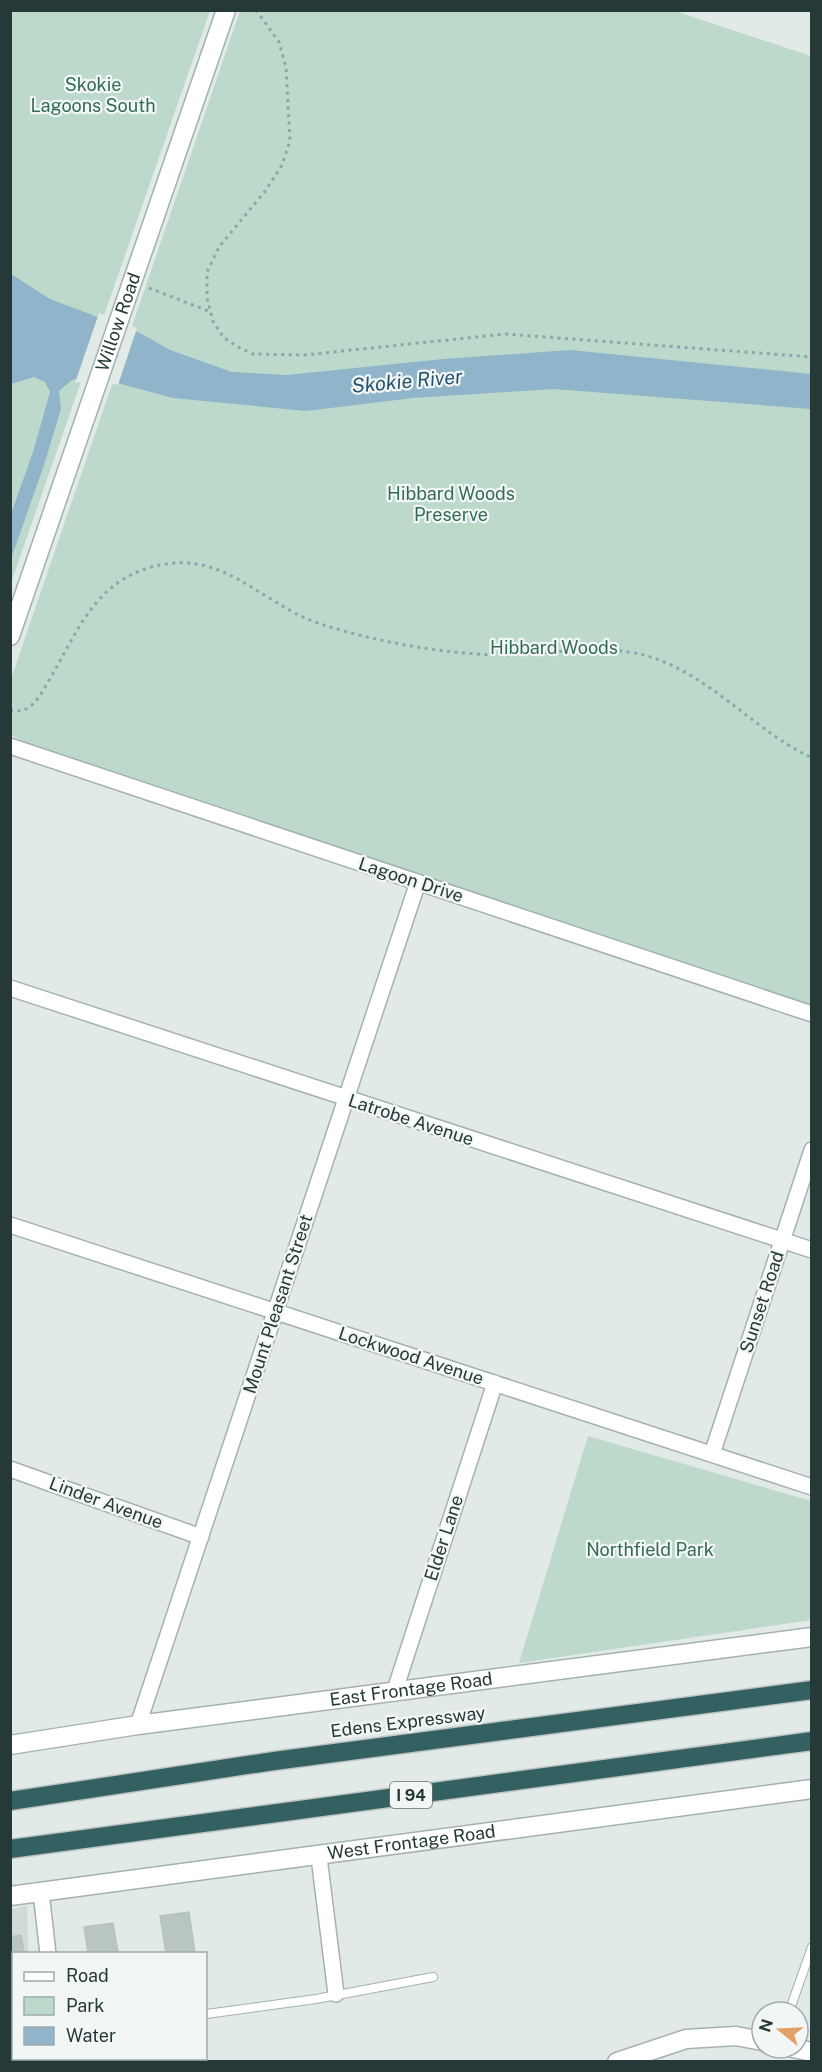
<svg xmlns="http://www.w3.org/2000/svg" width="822" height="2072" font-family="'Public Sans',sans-serif">
  <style>
    .built { fill: #d0dad8 }
    .green { fill: #bdd9cb }
    .water { fill: #90b4c9 }
    .pier { fill: #e2eae8 }
    .building { fill: #b8c5c2; stroke: #b5c3c0; stroke-width: 1.5 }
    .lines { fill: none; stroke-linecap: round; stroke-linejoin: round }
    .service-casing { stroke: #a5b1b0; stroke-width: 10 }
    .minor-casing { stroke: #a5b1b0; stroke-width: 18 }
    .tertiary-casing { stroke: #a5b1b0; stroke-width: 21 }
    .secondary-casing { stroke: #9fb2af; stroke-width: 21 }
    .motorway-casing { stroke: #bdc4c3; stroke-width: 21 }
    .path { stroke: #86aaa7; stroke-width: 3; stroke-dasharray: 3 4.5; stroke-linecap: butt }
    .service { stroke: #fff; stroke-width: 8 }
    .minor { stroke: #fff; stroke-width: 15 }
    .tertiary { stroke: #fff; stroke-width: 18 }
    .secondary { stroke: #fff; stroke-width: 18 }
    .motorway { stroke: #336162; stroke-width: 18 }
    .labels { text-anchor: middle; stroke-width: 4.5; stroke-linejoin: round; paint-order: stroke }
    .shield { fill: #f2f7f6; stroke: #627271; stroke-width: 1.5 }
    .shield-label { font-size: 16px; font-weight: bold; fill: #243938 }
    .park-label { font-size: 18px; fill: #336b55; stroke: #f2f7f6 }
    .street-label { font-size: 18px; fill: #243938; stroke: #f2f7f6 }
    .water-label { font-size: 20px; font-style: italic; fill: #25526e; stroke: #f2f7f6 }
  </style>
  <rect width="100%" height="100%" fill="#e2eae8"/>
  <path class="built" d="M27,1906L28,1953L14,1954V2022L11,2032V1909Z"/>
  <path class="green" d="M11,11H210L11,583Z
    M240,11H675L811,56V1005L35,747L11,735V679Z
    M588,1436L811,1501V1620L519,1663Z"/>
  <path class="water" d="M11,274L50,299L140,333L170,350L232,372L287,375L443,359L570,350L811,374V409L554,389L413,398L306,411L173,398L91,376L72,380L59,391L61,409L44,465L11,559V514L33,452L50,392L45,382L34,377L11,384Z"/>
  <path class="pier" d="M99,313L137,328L118,385L91,379L75,383Z"/>
  <path class="building" d="M189,1912L195,1953H166L160,1916Z
    M113,1923L118,1953H88L84,1927Z
    M21,1935L24,1953H10V1937Z"/>
  <g class="lines">
    <g class="service-casing">
      <path id="service" d="M789,2012L812,1947
        M206,2014L316,1999L433,1977
        M10,2019L14,2018"/>
    </g>
    <g class="minor-casing">
      <path id="minor" d="M10,746L812,1014
        M10,988L812,1250
        M10,1225L812,1487
        M712,1454L812,1150
        M10,1469L201,1537
        M394,1693L495,1383
        M138,1725L418,882
        M319,1857L336,1994
        M41,1892L48,1954
        M18,2062L19,2058"/>
    </g>
    <g class="tertiary-casing">
      <g id="tertiary">
        <path id="s1" d="M10,1745L138,1725L812,1637"/>
        <path id="s2" d="M10,1896L812,1789"/>
        <path d="M793,2048L812,2052"/>
        <path d="M617,2062L686,2039L736,2036L762,2041"/>
      </g>
    </g>
    <g class="secondary-casing">
      <g id="secondary">
        <path id="s3" d="M10,636L226,10"/>
      </g>
    </g>
    <g class="motorway-casing">
      <path id="motorway" d="M10,1801L274,1761L812,1690
        M10,1849L812,1741"/>
    </g>
    <path class="path" d="M256,10L279,42L286,67L290,141L282,165L266,190L219,247L207,272V298L213,321L223,337L236,346L253,354L304,355L505,334L812,357
      M149,288L211,312
      M10,710L22,711C37,705 43,690 51,677C77,632 94,585 148,568C211,549 244,586 295,613C315,624 337,629 359,635C403,646 449,653 495,655C546,656 604,641 654,658C714,679 755,731 812,758"/>
    <use href="#service" class="service"/>
    <use href="#minor" class="minor"/>
    <use href="#tertiary" class="tertiary"/>
    <use href="#secondary" class="secondary"/>
    <use href="#motorway" class="motorway"/>
  </g>
  <g class="labels">
    <rect class="shield" x="390" y="1782" width="42" height="26" rx="4.5"/>
    <g class="shield-label">
      <text x="411" y="1801">I 94</text>
    </g>
    <g class="park-label">
      <text x="93" y="91">Skokie<tspan x="93" dy="21">Lagoons South</tspan></text>
      <text x="451" y="500">Hibbard Woods<tspan x="451" dy="21">Preserve</tspan></text>
      <text x="554" y="654">Hibbard Woods</text>
      <text x="650" y="1556">Northfield Park</text>
    </g>
    <g class="street-label">
      <text dy="6" stroke="none"><textPath href="#s3" startOffset="332">Willow Road</textPath></text>
      <text transform="translate(411 880) rotate(18)" y="6">Lagoon Drive</text>
      <text transform="translate(411 1120) rotate(18)" y="6">Latrobe Avenue</text>
      <text transform="translate(762 1302) rotate(-72)" y="6">Sunset Road</text>
      <text transform="translate(278 1304) rotate(-72)" y="6">Mount Pleasant Street</text>
      <text transform="translate(411 1356) rotate(18)" y="6">Lockwood Avenue</text>
      <text transform="translate(106 1503) rotate(20)" y="6">Linder Avenue</text>
      <text transform="translate(444 1538) rotate(-72)" y="6">Elder Lane</text>
      <text dy="6" stroke="none"><textPath href="#s1" startOffset="405">East Frontage Road</textPath></text>
      <text transform="translate(408 1722) rotate(-7)" y="6">Edens Expressway</text>
      <text dy="6" stroke="none"><textPath href="#s2" startOffset="405">West Frontage Road</textPath></text>
    </g>
    <g class="water-label">
      <text transform="translate(407 381) rotate(-5)" y="7">Skokie River</text>
    </g>
  </g>
  <rect width="822" height="2072" fill="none" stroke="#243938" stroke-width="24"/>
  <rect x="12" y="1952" width="195" height="108" fill="#f2f7f6" stroke="#a0abaa" stroke-width="1.5"/>
  <rect x="24" y="1972" width="30" height="9" fill="#ffffff" stroke="#a0abaa" stroke-width="1.5"/>
  <text x="66" y="1982" font-size="18" fill="#243938">Road</text>
  <rect x="24" y="1997" width="30" height="18" fill="#bdd9cb" stroke="#a0abaa" stroke-width="1.5"/>
  <text x="66" y="2012" font-size="18" fill="#243938">Park</text>
  <rect x="24" y="2027" width="30" height="18" fill="#90b4c9" stroke="#a0abaa" stroke-width="1.5"/>
  <text x="66" y="2042" font-size="18" fill="#243938">Water</text>
  <g transform="translate(780 2030) rotate(288)"><circle r="28" fill="#f2f7f6" stroke="#a0abaa" stroke-width="1.5"/>
  <path d="M0-4.5L10 22L0 15L-10 22Z" fill="#e1a169"/>
  <text y="-9" font-size="16" font-weight="bold" text-anchor="middle" fill="#243938">N</text>
  </g>
</svg>
